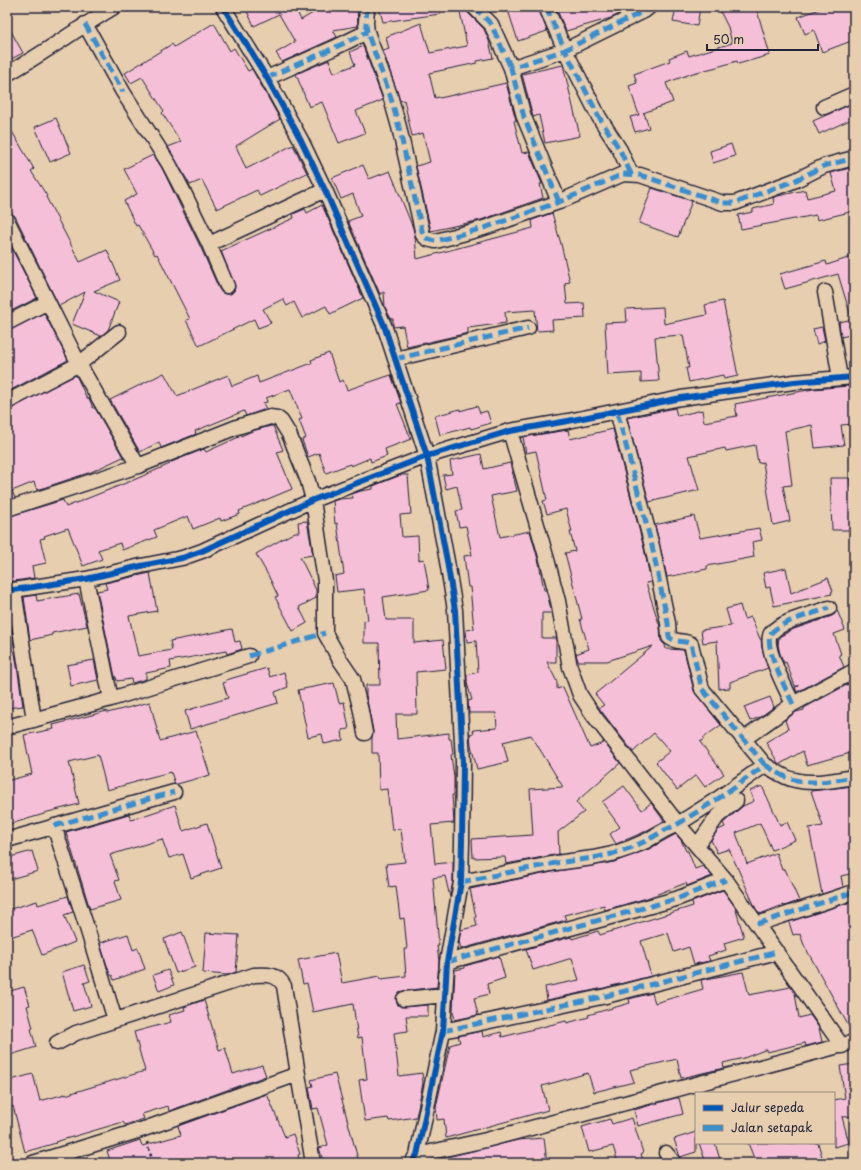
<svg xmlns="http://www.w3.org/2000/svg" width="861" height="1170" font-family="'Playpen Sans',sans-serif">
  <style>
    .building { fill: #f6bfd8; stroke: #22223b }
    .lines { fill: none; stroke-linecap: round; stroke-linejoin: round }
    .minor-casing { stroke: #22223b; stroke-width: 17 }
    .path { stroke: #22223b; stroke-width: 2.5; stroke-dasharray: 3 3; stroke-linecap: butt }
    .minor { stroke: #e6ceaf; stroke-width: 14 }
    .quiet { stroke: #398ed0; stroke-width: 5; stroke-dasharray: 10 5; stroke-linecap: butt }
    .cycleway-casing { stroke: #e6ceaf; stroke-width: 8 }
    .cycleway { stroke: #0057b8; stroke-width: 6 }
  </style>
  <rect width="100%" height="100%" fill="#e6ceaf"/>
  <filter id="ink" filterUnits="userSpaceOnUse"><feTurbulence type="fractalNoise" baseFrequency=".025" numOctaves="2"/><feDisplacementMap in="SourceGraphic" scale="8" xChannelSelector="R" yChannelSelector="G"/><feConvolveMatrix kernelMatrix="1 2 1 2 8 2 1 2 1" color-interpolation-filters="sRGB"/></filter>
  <g filter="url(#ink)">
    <path class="building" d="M245,7H295L301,20L323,7H357L358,26L333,30L337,37L282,62L276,53L295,42L279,14L254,26Z
      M379,7H439L440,14L383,22Z
      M459,7H466L468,13L484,29L489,41L493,58L477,61V63L429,73L435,98L439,97L440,98L506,83L516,120L514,121L522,153L529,152L542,184H540L543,198L481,220L431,231L416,166L430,162L423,133L412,136L404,100L400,101L383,51L389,49L386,37L421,23L430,53L467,46Z
      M507,7H538L547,31L518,41Z
      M567,7H633L611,18L566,31L557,10Z
      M676,7H700L697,26L673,22Z
      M718,7H756L770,55L738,64L737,61L717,67L693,73L666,83L673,102L643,113H644L649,128L635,132L630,117L639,115L629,86L637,83L634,74L670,61L669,58L687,51L689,56L732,43L728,27Z
      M825,7H854V40L822,52L814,30L805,34L798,17Z
      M214,23L230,51L234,48L248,71L252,69L280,119L236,146L246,169L293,145L307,173L260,196L257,190L217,209L202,180L190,185L168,147L181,142L162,113L164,111L142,77L131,83L125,73L172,44L174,47Z
      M7,24L23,53L7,61Z
      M363,46L383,100L356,111L365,133L339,143L322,102L309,107L296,74L329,60L334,73L355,65L350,52Z
      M563,65L580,136L545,143L539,115L533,117L522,74Z
      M854,103V118L819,134L813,121Z
      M56,118L71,153L50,162L35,127Z
      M7,123L34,169L31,171L47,196L46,197L80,262L107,250L120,280L94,291L119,302L108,330L101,336L72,324L85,292L59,306L15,216L11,213L7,212Z
      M731,144L735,156L713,163L710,151Z
      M153,155L162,168L177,199L201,248L219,289L222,293L226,294H231L234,291L235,287L221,251L294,218L293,214L305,209L307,213L322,205L363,298L330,314L326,306L302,318L294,302L287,306L283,299L263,309L271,323L258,328L254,319L199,346L186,320L190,319L157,254L155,255L138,225L136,226L124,201L137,194L124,169Z
      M363,165L369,179L390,171L413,228L415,237L417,259L533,228L532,220L552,213L561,244L570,282L565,283L567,304L584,303L585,318L552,320L553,330L537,331L535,310L505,312L506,323L468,328V333L407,347L403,326L393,327V319H391L385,307L384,292L380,294L348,221L361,216L353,194L341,199L332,178Z
      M854,167V211L817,220L816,215L741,229L738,215L753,212V209L774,204L773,198L778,196L805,190L807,198L836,191L831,173Z
      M652,188L692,201L678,237L639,223Z
      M7,239L37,298L7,313Z
      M854,256V317H851L838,274L785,289L780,274L826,261L827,265Z
      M723,301L738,376L724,379L723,375L689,382L686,368H689L683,335L655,337L659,381L641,382V373L608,375L605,323L627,322L626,309L663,307L664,324L707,315L705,305Z
      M44,313L68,360L7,392V331Z
      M854,319V334L841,337L839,322Z
      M822,327L825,341L817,344L813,329Z
      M329,353L339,382L343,380L347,390L391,375L401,403L397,404L411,439L385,449L387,456L371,462L370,458L351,466L350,464L326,473L319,453L308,457L302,440L306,438L299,420L302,419L290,389L266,398L267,402L263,403L266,409L246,416L244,411L195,431L196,434L161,448L159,442L140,452L110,400L164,373L177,396L228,375L232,386L257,376L259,383L312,363L311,360Z
      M76,375L87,399L89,398L93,408H95L123,457L91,472L37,490L34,482L12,491L15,498L7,500V410Z
      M849,386L850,392H854V424L841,425L844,445L815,448L812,425L785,431L792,485L783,486L790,521L773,525L763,462L758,463L755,445L726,451L725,448L689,456L699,490L649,502L627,418L675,408L677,416L702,410L704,422L737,416L735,404L813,389Z
      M477,406L480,413L487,411L491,423L471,429L470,427L440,435L435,416L460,409V411Z
      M271,426H273L283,450L277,452L292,489L239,511L240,514L221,521L220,518L193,529L188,516L154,530L157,537L122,550L120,543L98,550L102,559L83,566L68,528L44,536L45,538L40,539L46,563L32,566L34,578L8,582L7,517L63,500L66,507L136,479L170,464L169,463L204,449L206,452L252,431Z
      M613,429L644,548L651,582L646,583L660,627L661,641L665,645L666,649L684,650L694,691L721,725L703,738L704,739L700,742L724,774L705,787L696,775L677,790L656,762L670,751L654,733L633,752L599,708L604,705L595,694L653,646L607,661H578L576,654L589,649L580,619H582L565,553L575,551L570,532H572L566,509L547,514L543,501L547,500L536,451L526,453L523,437L568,430L570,439Z
      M481,454L484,469L510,463L517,491L491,496L500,537L530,531L539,563L544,590H546L552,613H542V638H556V662H547L557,682V689L563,687L590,748L603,743V741L620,763L576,802L584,812L558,832L559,854L506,864L505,857L473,858L472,839L533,835L530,789L563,787L531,735L503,742L508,762L477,769L471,745L470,734L474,733L473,730L497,728L496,713H469L468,701L472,700L467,683V675L478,672L476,641L467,642L466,630L474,629L470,587H468L464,556L472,555L466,526L459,527L456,511L462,510L457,486L446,489L443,475L452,474L450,461Z
      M401,475H408L411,514L400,515L402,537L418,536L419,560L424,559L429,590L383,597L386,620H414V643L443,640L446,669L416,672L417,714H396L397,739L449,733V739H451L453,754L451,755L454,777V795H452L454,823L431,825L435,864L453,862V881L450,897L445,876L433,878L439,946H437L439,961L437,987L403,991L399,992L396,999L397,1004L401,1007L428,1005V1016H406L408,1031L394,1033L399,1076L422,1073L423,1083L416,1117L389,1121L388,1118L365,1121L359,1080L367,1079L362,1037L358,1038L353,1004L313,1012L307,983L303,984L298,960L336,953L342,983L380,976L381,979L406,976L404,949H407L404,918L400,919L396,886L389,887L386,864L405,862L401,829L392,830L387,789L379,790L378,753H372V738L373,731L366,695V685H380L379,643H364V621L368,620L364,589L337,592L335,576L344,574L337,523L335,524L333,501L339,499L353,498L352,494L361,491L373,489V486Z
      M830,478H850L851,492H854V530H832Z
      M694,516L700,538L759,528L762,540L752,542L754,557L707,566V569L667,577L655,525Z
      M307,521L313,555L300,557L316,590V598L299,607L307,623L293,631L275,597L278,596L268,575L256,554L295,532H299L298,522Z
      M786,568L791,593L828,578L833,591L831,592L832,594L774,606L770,587L766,588L763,573Z
      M150,573L157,611L129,616L138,656L172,650L170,641L232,629L235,642L240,641L242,649L227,654L226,651L170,661L171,668L146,673V679L132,683L131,679L117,681L116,677H115L97,591L107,589L105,583Z
      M79,594L87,626L52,633V635L30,640L24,597L36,595L37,601Z
      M7,600L23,706L7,708Z
      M740,605L744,619L751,617L760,639H761L762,648L768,668L730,682V688L719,689L717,641L703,643L701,630L731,626L726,609Z
      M837,610L845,630L834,634L841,654L839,655L844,667L797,692L795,687L799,686H795L786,662L784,663L780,654L778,645L779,637L794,629L832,616L835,614Z
      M94,660L98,680L71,686L67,665Z
      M267,668L270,677L284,672L288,687L275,692L278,703L190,729L185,711L228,698L223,683L226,682V680Z
      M854,681V752L807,765L803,751L780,764L778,763L766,742L788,729L785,720L796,712L804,710V708Z
      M334,683L339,703L344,702L349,729L342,730L343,740L324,744L322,734L308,737L298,690Z
      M770,697L774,707L760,717L750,721L744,707Z
      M150,702L160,741L196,731L210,775L177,784H175L171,772L135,781L136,782L107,790L98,755L69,762L79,804L44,813V814L7,825V781L32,774L24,735L54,729L53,725L107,711V713Z
      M624,786L642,810L651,803L664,821L642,833L616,844L610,834L620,827L602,802Z
      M762,786L780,825L787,822L795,840L772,850L760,823L736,833L747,864L776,853L782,870L785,869L799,901L784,906L783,905L760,914L756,909L729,849L717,853L711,840L718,830L725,827L723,823L743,806L754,801L750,791Z
      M853,786L854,873L841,876L843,887L822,894L809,828L823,826L811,791Z
      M175,805L183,831L207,823L221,868L191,878L183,854L169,858L162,839L110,855L119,880L115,881L121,900L90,909L66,832L129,814L131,820Z
      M676,834L681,840L686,851H688L695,869L703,866L712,876L687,886L686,883L647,898L605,910L604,905L564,915L566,920L461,949L459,941L461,930L477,926L475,917H476L470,889L557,871L614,862L649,849Z
      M32,851L38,871L7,880V858Z
      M723,890L735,907L744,937L724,943L726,950L708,956L710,961L694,964L689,947L674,952L668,933L641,941L651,976L604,988L547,1000L545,987L579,980L572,958L533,970L526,949L571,937L572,939L598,931L600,935L693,906L692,902Z
      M68,896L73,912L64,915L75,942L42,955L32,930L7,938V910L37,901L38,905Z
      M854,901V1034H853L804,945L800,934L798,935L797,934L793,935L789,922Z
      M182,932L195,967L176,973L164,939Z
      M206,933L239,935L236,972L227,975L203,973Z
      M128,934L133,950L138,948L145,969L114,980L112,975H110L100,943Z
      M499,956L505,978L487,984L489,994L474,998L478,1015L455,1020L453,1011L455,970L465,968V966Z
      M84,965L90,981L84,983L91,1006L73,1011L62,972Z
      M168,970L174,985L159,991L153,975Z
      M743,972L749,995L791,987L795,993L799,1018L810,1015L819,1028L822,1042L806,1046L805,1043L767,1052V1049L744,1058L723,1063L724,1068L681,1078L677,1059L630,1070L634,1082L594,1092L588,1073L542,1086L548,1110L446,1138L444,1119L437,1120L436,1107L450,1045L460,1042L458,1036L482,1031L483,1037L501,1032L502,1037L566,1021L567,1023L589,1017L588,1015L630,1003L629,999L652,993L655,1003L703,989L701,980Z
      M24,987L30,1005L27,1006L33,1028L31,1029L36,1047L7,1056V992Z
      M204,1000L219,1050L225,1048L233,1074L262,1065L266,1076L169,1111L168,1106L142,1114L144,1119L125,1125L123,1122L55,1142L56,1143L25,1152L13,1106L7,1108V1081L33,1074L40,1101L65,1094V1095L145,1071L134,1032L171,1022L169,1015L185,1010L184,1007Z
      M854,1064V1116L842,1117L849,1143L834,1147V1100L845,1098L840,1066Z
      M335,1074L359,1163H324L319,1148L328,1145L318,1108L313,1109L309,1087L313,1086L311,1080Z
      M267,1094L285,1137L293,1134L300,1154L298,1155L300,1163H229L228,1158L212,1163H111L107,1151L140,1140L142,1146L181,1135L178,1126Z
      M675,1098H679L683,1114L638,1126L634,1110Z
      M632,1118L643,1153L641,1154L644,1163H618L613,1146L589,1152L582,1127L610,1119L612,1124Z
      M696,1132V1152L680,1157L674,1139Z
      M544,1138L547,1163H448L447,1157L518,1140Z
      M699,1143H715L721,1163H706Z
      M748,1143H818L823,1160L811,1163H756Z"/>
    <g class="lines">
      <g class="minor-casing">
        <path id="minor" d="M223,7L267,78L301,140L325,190L384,325L427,456L447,561L455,610L463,762L462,842L461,882L447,962L443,1031L417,1155L414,1159L413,1163
          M367,7L366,23L367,32L390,95L399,127L423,235C427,240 430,240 436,241L484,228L559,202L623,174L640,175L723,203H735L796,180L824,166L854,158
          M474,7L491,24L511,68
          M546,7L565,50L644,11L649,7
          M85,24L123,92L169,164L185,195L209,244L325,190
          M7,74C44,53 77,29 114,7
          M267,78L334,48L367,32
          M824,107L854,94
          M559,202L524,117L511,68L565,50L599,117L620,150L631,174
          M7,220L79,364L138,466L7,509
          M209,244L227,286
          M825,292L840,378
          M7,323L48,302
          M395,359L528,328
          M7,402L79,364L119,332
          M510,431L548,563L558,601L570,667L580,695L594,716L678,824L726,880L842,1046
          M138,466L237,427L270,417L277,418L281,421L289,434L308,481L313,500L325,581V633L340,660L353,679L361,711L365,733
          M86,579L111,699
          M14,590L34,720
          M7,591L86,579L141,566L182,558L202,551L313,500L427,456L510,431L568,421L681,398L794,382L854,377
          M793,704C787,691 761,643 772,632C784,620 813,614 829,608
          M7,727L111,699L249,656
          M744,739L793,704L854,671
          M765,765C774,770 784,778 795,780C814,785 835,780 854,777
          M54,826L87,928L115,1020
          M7,840L174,792
          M697,846L717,817L736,801
          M461,882L556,863L593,858L612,854L630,848L646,841L665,830L678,824L719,798L765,765L702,689L691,644C684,640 675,643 669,637L668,623L652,546L617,411
          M757,924L854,892
          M447,962L676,899L726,880
          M404,999L445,995
          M443,1031L606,996L777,952
          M57,1043L76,1033L254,975C267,974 278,974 284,986L298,1074
          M666,1153L674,1163
          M417,1155L486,1140L854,1042
          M33,1163L144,1129L298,1074L313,1163"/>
      </g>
      <path class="path" d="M147,1142L153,1163"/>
      <use href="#minor" class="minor"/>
      <path class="quiet" d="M367,7L366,23L367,32L390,95L399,127L423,235C427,240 430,240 436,241L484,228L559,202L623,174L640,175L723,203H735L796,180L824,166L854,158
        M474,7L491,24L511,68
        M546,7L565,50L644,11L649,7
        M85,24L123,92
        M267,78L334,48L367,32
        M559,202L524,117L511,68L565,50L599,117L620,150L631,174
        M395,359L528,328
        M249,656L325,633
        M793,704C787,691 761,643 772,632C784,620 813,614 829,608
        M765,765C774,770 784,778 795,780C814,785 835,780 854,777
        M54,826L174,792
        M461,882L556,863L593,858L612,854L630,848L646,841L665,830L678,824L719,798L765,765L702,689L691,644C684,640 675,643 669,637L668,623L652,546L617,411
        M757,924L854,892
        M447,962L676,899L726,880
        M443,1031L606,996L777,952"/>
      <g class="cycleway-casing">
        <path id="cycleway" d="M223,7L267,78L301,140L325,190L384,325L427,456L447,561L455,610L463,762L462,842L461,882L447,962L443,1031L417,1155L414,1159L413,1163
          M7,591L86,579L141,566L182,558L202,551L313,500L427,456L510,431L568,421L681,398L794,382L854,377"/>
      </g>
      <use href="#cycleway" class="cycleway"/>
    </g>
  </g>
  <rect width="861" height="1170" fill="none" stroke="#e6ceaf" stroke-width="24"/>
  <rect x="12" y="12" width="837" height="1146" fill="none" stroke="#22223b" stroke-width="1.5" filter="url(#ink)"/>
  <rect x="695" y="1092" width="140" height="52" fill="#e6ceaf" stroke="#988981"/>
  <rect x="703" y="1105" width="20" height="6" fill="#0057b8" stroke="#988981"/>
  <text x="731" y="1112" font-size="12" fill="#22223b">Jalur sepeda</text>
  <rect x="703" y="1125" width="20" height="6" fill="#398ed0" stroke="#988981"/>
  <text x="731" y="1132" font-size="12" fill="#22223b">Jalan setapak</text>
  <path d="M707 44v6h111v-6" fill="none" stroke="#22223b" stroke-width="2"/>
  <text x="713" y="44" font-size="12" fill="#22223b" stroke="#e6ceaf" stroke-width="3" paint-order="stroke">50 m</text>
</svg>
